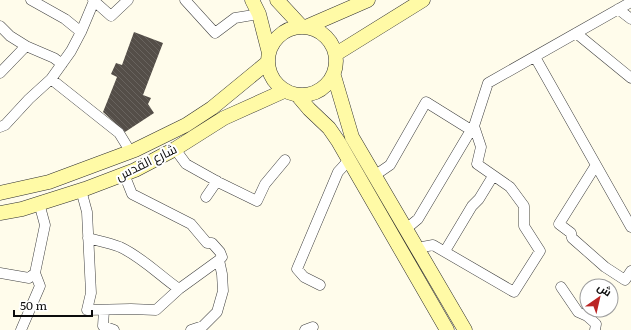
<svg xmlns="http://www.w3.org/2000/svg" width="631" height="330" font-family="Literata,Cairo,serif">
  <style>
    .building { fill: url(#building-back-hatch) }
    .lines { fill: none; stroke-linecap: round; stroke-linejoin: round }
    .street-casing { stroke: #3f3f3f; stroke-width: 11 }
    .secondary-casing { stroke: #2e2e2e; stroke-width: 15 }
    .street { stroke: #fff; stroke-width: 10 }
    .secondary { stroke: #fffaa6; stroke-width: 14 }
    .labels { text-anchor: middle; stroke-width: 4; stroke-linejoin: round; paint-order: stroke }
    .street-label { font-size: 13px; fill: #0c0c0c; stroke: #fff }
  </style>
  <defs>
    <pattern id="building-back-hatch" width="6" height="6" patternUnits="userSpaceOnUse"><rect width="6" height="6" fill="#544e48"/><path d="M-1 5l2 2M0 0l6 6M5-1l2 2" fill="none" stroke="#68635e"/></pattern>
  </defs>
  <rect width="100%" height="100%" fill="#fffceb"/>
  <path class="building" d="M134,32L163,43L143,95L151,98L148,104L154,113L125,132L103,112L117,77L111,74L116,63L122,65Z"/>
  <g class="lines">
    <g class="street-casing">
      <path id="street" d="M31,0L65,19L81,32L94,1
        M93,0L111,16L128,0
        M185,0L215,33L235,18L259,14
        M618,9L631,19
        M0,26L10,36L26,46
        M576,33L631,78
        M535,57L631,227
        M0,73L26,46L54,58L62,64
        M51,79L119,133L130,151
        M0,127L5,125L29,99L51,79L71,51L81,32
        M175,149L186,164L220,183L257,201L265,184L285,160
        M596,165L559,224L571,233L572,238L605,267L625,280L631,271
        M124,174L132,194L191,224L207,243H212L220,252L222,257L219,260
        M374,176L390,165L426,102L471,130L474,126
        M81,190L87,212L91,293L87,310L131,309L156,310L179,289C160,276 142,257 120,247C110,243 99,241 88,238
        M206,197L217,181
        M406,229L418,219L471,130
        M417,248L433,245L514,292L540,251L524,226V206L510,187L477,164L481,147L474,126L488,83L631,2
        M445,251L472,206L479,199L493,176
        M0,273L29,278L35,273L45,225L39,203
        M320,285L304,277L297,269L338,172L349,160
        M561,287L578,312L587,316L596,324L595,330
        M179,289L219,260L222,274L223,291L217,312L203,326L191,330
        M104,310L103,326L114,330
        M21,330L40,286L35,273
        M305,330L313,327"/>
    </g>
    <g class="secondary-casing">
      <path id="secondary" d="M252,0L259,14L269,53
        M277,0L302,27
        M268 61a34 34 0 1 1 68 0a34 34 0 1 1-68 0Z
        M306,27L368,0
        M336,54L423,0
        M334,76L352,137L465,330
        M298,96L309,109L329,128L338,141L447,330
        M0,193L49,182L135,150L186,125L212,108L268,62
        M0,213L22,209L85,189L135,170L175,149L224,118L284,91"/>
    </g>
    <use href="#street" class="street"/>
    <use href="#secondary" class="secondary"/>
  </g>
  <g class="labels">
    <g class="street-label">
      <text transform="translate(146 162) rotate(-26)" y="5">شارع القدس</text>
    </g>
  </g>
  <g transform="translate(599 298) rotate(34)"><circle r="19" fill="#ffffff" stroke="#9e9e9e"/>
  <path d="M0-3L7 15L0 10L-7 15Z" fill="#bb2524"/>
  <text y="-6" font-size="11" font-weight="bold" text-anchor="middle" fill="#0c0c0c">ش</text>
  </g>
  <path d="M14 310v6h78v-6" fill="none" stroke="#0c0c0c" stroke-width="2"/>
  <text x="20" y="310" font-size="12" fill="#0c0c0c" stroke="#ffffff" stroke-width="3" paint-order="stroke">50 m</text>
</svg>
